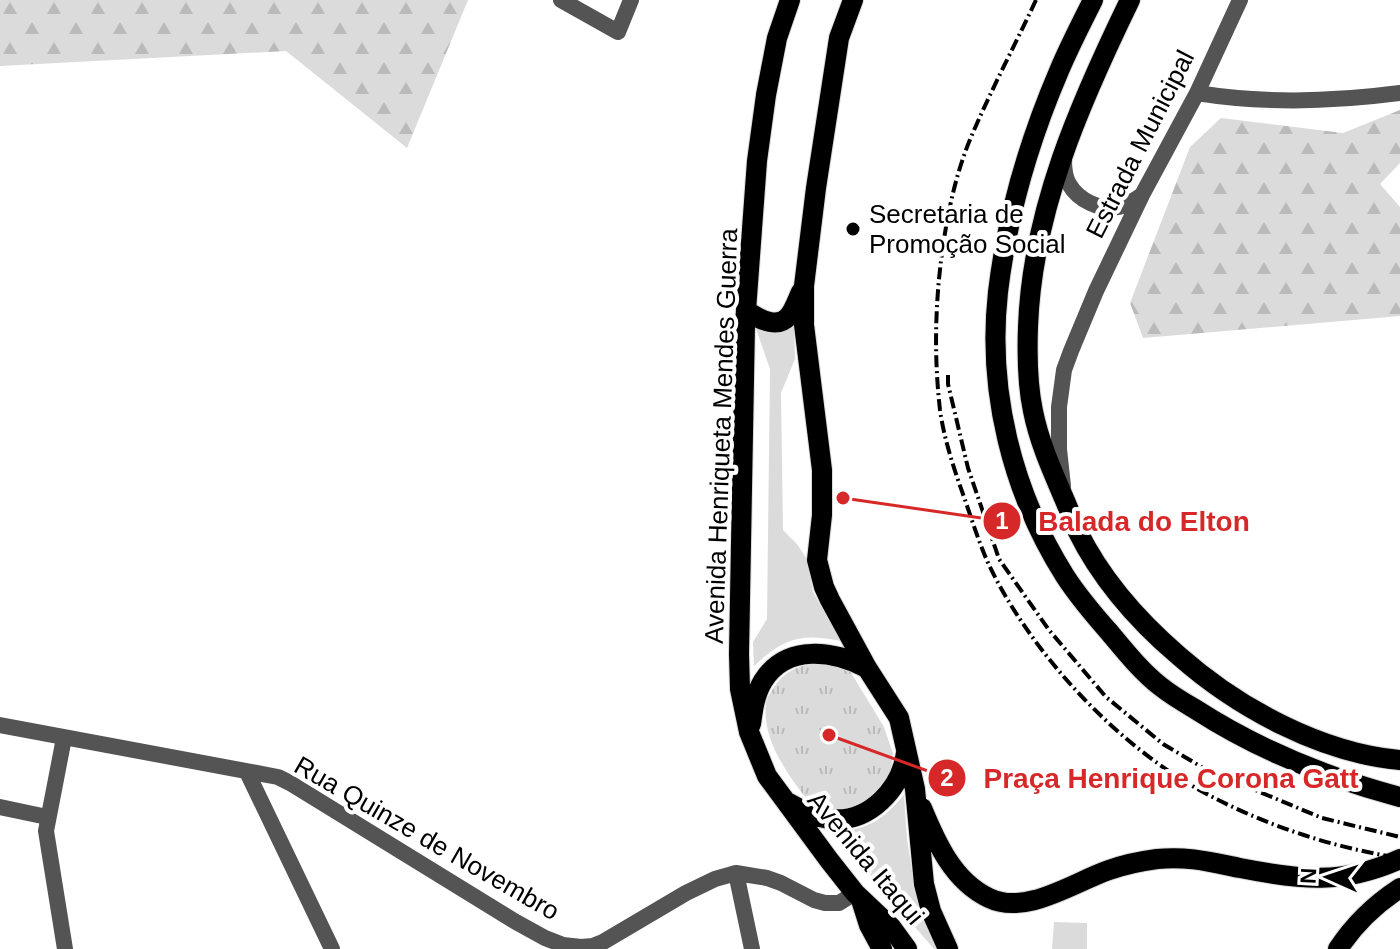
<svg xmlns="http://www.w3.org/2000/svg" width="1400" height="949" font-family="Arial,sans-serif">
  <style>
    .grass { fill: #dbdbdb }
    .forest { fill: url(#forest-firs) }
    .park { fill: url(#park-tufts) }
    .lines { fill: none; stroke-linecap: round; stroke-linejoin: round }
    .major-casing { stroke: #dbdbdb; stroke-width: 22 }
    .minor { stroke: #545454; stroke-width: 16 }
    .major { stroke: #000; stroke-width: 20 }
    .rail { stroke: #000; stroke-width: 4; stroke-dasharray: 12 4 2 4; stroke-linecap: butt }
    .poi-dot { fill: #000; stroke: #fff; stroke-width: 3 }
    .labels { text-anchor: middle; stroke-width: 8; stroke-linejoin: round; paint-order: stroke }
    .street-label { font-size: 26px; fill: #000; stroke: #fff }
    .poi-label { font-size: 26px; fill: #000; stroke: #fff; text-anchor: start }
    .leader { fill: none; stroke: #d62828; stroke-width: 3 }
    .callout-dot { fill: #d62828; stroke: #fff; stroke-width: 3 }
    .mark-label { font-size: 24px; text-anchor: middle; font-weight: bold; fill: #fff }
    .callout-label { font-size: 28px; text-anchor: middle; font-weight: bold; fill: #d62828; stroke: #fff; stroke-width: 8; stroke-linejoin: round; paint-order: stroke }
  </style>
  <defs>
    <pattern id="forest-firs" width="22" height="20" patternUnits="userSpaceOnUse" patternTransform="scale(2)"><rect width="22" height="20" fill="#dbdbdb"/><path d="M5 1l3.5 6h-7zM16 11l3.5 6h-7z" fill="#bababa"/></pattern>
    <pattern id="park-tufts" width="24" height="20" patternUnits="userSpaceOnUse" patternTransform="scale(2)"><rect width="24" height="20" fill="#dbdbdb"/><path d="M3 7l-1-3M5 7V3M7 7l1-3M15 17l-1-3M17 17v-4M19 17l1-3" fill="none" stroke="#bababa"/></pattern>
  </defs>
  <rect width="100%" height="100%" fill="#fff"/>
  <path class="grass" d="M794,326L795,359L781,393L783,530L797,544L808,561L813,592L841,641C801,633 784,638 754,666L753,642L767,619L770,369L756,329L760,327C773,334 782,333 794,326Z
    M904,795L907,839L915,890L938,948L934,949L834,833C871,827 879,823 904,795Z
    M1054,922L1087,923V949H1052Z"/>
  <path class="forest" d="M0,0H468L407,148L286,51L0,66Z
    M1400,110V163L1380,184L1400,207V316L1143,338L1130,303L1190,147L1221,118L1343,133Z"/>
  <path class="park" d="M810,664L828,665L850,671L884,727L893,754L890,778L878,796L853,811L815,810C793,781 761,743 766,703C767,697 771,692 774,687C783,673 794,668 810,664Z"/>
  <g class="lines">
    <g class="major-casing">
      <path id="major" d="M790,0L777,38L766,95L757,161L745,324L739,654L740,689L749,732L767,776L829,860L855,893L891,927L907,949
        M853,0L839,38L816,188L804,286V325L822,470V515L817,560L824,587L830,600L867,668L899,718L915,789L924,884L931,911L948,949
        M1093,0C1081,24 1069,47 1059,71C1029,141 1007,217 998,292C987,391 1012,492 1065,576C1078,596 1094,615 1110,633C1125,651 1141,671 1160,686C1170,694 1183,702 1195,709C1257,749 1328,778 1400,797
        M1130,0C1080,103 1032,211 1028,327C1027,355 1027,383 1033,411C1039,441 1051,468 1063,496C1068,507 1072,519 1077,530C1101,579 1138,621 1179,656C1238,708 1321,753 1400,760
        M746,310C754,316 760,320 770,322C790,326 794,307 801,292
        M751,724C753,709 755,694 763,681C787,643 834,651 867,668
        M789,803C802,810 816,818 831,819C869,823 901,789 906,753
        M922,808C936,842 953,881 989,898C1026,916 1074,882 1109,870C1123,865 1142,861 1157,859C1188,856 1210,862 1240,868C1301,880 1343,885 1400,859
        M862,903L869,925L882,949
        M1338,949C1355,923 1374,905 1400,888"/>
    </g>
    <path class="minor" d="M561,0L618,32L631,0
      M1197,93C1265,104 1332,102 1400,93
      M1064,159C1064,167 1064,176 1069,184C1078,200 1100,211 1119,207C1127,205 1135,200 1142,195
      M1063,486L1059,449V407L1064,370L1071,351L1096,291L1142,195L1197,93L1240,0
      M0,725L278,777L290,783L516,922L545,938L563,945L581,947L593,946L603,942L686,893L715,879L736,873L767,878L781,883L814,900L825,903H839L855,893
      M64,738L46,831L65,949
      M247,772L332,949
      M0,807L47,817
      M736,873L752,949"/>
    <use href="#major" class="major"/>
    <path class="rail" d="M1036,0C1014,47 989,94 969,142C955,177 947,216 942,253C935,305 934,358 940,410C944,439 954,469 964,497C972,520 979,543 989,565C1030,651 1113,741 1196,788C1258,823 1329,847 1400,858
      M948,375V384L968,468L999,559L1049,630L1106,697L1163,744L1205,769L1322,818L1400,837"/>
  </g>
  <circle class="poi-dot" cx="853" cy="229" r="8"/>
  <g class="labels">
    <g class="street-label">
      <text transform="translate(1140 144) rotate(-63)" y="9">Estrada Municipal</text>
      <text transform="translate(721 436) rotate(-88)" y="9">Avenida Henriqueta Mendes Guerra</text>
      <text transform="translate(427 838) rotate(30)" y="9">Rua Quinze de Novembro</text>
      <text transform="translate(866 858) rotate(50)" y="9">Avenida Itaqui</text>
    </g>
    <g class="poi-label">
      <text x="869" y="223">Secretaria de<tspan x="869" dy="30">Promoção Social</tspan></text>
    </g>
  </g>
  <path class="leader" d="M843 498L1002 521M829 735L947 778"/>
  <g class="callout-dot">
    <circle cx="843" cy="498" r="8"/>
    <circle cx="829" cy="735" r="8"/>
    <circle cx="1002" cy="521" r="20"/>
    <circle cx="947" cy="778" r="20"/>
  </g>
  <g class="mark-label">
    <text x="1002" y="529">1</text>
    <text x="947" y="786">2</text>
  </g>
  <g class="callout-label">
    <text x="1144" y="531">Balada do Elton</text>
    <text x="1171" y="788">Praça Henrique Corona Gatt</text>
  </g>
  <g transform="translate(1328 877) rotate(273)" stroke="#ffffff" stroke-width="6" paint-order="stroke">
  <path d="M0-6L14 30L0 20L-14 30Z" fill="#000000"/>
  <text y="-12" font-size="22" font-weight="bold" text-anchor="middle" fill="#000000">N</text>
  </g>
</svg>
